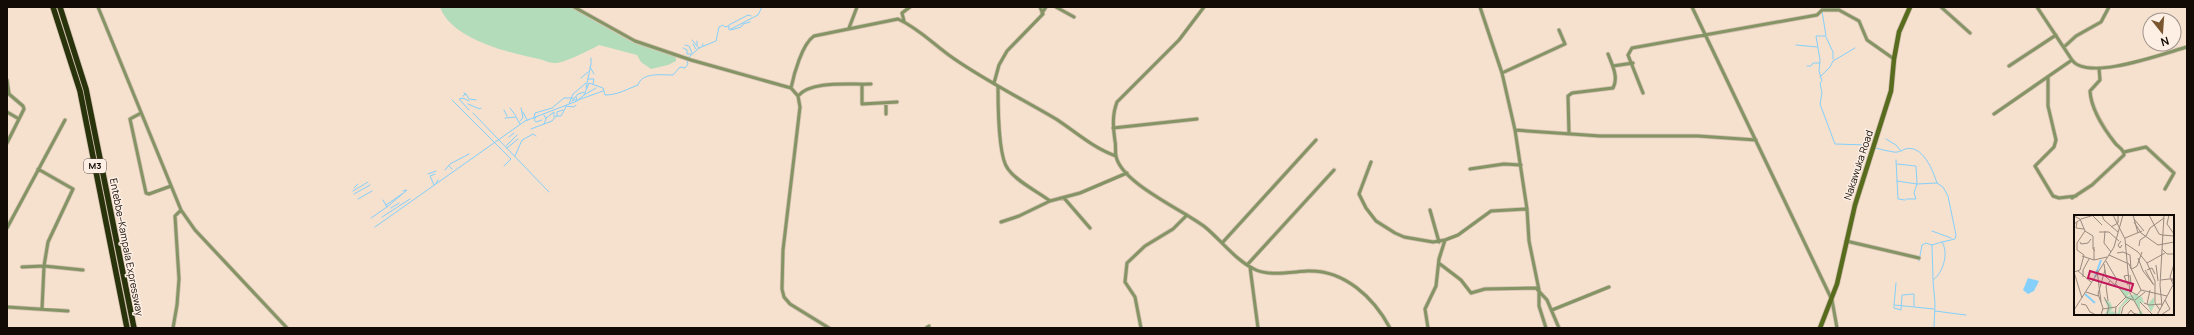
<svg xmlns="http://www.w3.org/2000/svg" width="2194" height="335" font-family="Manrope,sans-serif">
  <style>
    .green { fill: #b3dcbb }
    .water { fill: #85d0fa }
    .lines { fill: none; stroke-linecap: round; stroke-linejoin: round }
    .stream { stroke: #85d0fa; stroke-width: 1 }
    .street-casing { stroke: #d1beae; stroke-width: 4.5 }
    .secondary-casing { stroke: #d1beae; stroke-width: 6 }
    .highway-casing { stroke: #d1beae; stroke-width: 7 }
    .street { stroke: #849464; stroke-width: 3 }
    .secondary { stroke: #586c1e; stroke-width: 4.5 }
    .highway { stroke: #28330b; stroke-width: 5.5 }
    .labels { text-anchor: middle; stroke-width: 3; stroke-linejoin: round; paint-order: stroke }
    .shield { fill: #fdefe4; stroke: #584f48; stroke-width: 1 }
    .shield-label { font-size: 9px; font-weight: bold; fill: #110a05 }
    .street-label { font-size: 10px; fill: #110a05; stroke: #fdefe4 }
    .inset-river { fill: none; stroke: #85d0fa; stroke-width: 2 }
    .inset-road { fill: none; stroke: #9a8a7e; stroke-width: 1 }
    .view { fill: #c2185b; fill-opacity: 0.15; stroke: #c2185b; stroke-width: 2 }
    .inset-edge { fill: none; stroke: #110a05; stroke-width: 2 }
  </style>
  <rect width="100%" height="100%" fill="#f6e0ce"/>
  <path class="green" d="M440,7H570L634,43L676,57V61L668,65L651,69L641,62L637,55L599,45C590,50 563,64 554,63C549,63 544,60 539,59C509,53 451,39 440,7Z"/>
  <path class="water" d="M2028,278L2039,281L2034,291L2028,294L2023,290Z"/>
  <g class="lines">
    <path class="stream" d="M1822,11L1826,36H1816L1820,60L1819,71L1822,81L1820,83L1822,93L1820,104L1835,144L1867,145
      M729,25L748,15L751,16
      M731,30L741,27L743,24L750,22
      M1826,37L1833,52V59
      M692,40L699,48
      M697,41V45
      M693,44L696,49
      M685,45L689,46L692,53
      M1796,45L1817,47
      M702,46L703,44
      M683,48L687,50V54H691
      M689,57L699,48L716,41L719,27L723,25L725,27L729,26V30L758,15L762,7
      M1807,66H1811L1813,63H1820
      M590,67L594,74
      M1820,77L1830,67L1833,61L1855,48
      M581,78L588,72
      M588,79H594L593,84
      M586,88L591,64V58
      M466,94L469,99L476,100
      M584,95L596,88
      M463,96L466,94L464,93
      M452,100L511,159L504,166
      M573,100H577L576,97
      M578,100L603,91
      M572,101L578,94L584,92
      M468,104L480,109L481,108
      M569,104L573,94L586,83
      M565,106L574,107L576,105
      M510,108L516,116
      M469,110L459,99L463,98L469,101
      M504,110L507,116
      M523,112L527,120
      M473,113L549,192
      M557,116V112L563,110
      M536,117L534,120L536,122L542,120
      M505,118L516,117L520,124
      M534,118L535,113L552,108L564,98H573
      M546,118L554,112V117
      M520,121L523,118L521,108
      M544,124L552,121L556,116H561L566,107
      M531,129L544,124L546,119L544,115
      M509,137L514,133
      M1886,139L1896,145L1901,151
      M506,146L517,135
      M507,148L518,139
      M1876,148C1882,150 1888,151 1894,152C1898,153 1902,150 1905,149C1923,144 1933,171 1937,183L1943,187L1948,196L1956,235L1955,239L1942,242C1949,253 1943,273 1933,280L1935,304L1934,328
      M515,156L522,140L533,134L536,136
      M1896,160L1898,199L1905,200
      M1897,164L1916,166L1917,184L1914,193L1916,199H1906
      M449,166L452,169
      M445,170L450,164L469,154
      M428,174L436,171
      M1897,181L1917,184L1937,183
      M436,183L438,180
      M434,185L430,176L435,174
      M354,188L358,184
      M353,191L368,182
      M354,194L370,185
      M358,199L372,191
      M383,200L387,207L407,190L403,191
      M386,205L402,194
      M391,208L399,203
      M382,217L410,199
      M371,218L387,207
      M375,227L525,121L577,101L584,95L589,83L603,88L605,95C618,95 627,89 638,85C642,72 662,75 673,75L680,67L685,68L688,64L687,61
      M1932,231L1951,238
      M1932,245L1942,242
      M1919,261L1922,245L1926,243L1932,245L1933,279
      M1896,283L1894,305L1934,309
      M1894,306V308L1901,310L1902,295L1914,294V306
      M1935,311L1966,315"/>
    <g class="street-casing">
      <path id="street" d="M98,7L181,210L195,230L287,328
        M574,7L635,41L691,60L791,88
        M1056,7L1074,17
        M1204,7L1179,40L1117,102C1112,115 1113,127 1115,141C1116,145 1115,151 1116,156C1121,183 1183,210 1205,227C1221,240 1236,261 1256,270C1270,276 1291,272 1307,271C1344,269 1374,298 1390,328
        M1480,7L1502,73L1515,130L1527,209L1529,241L1539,290V306L1546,328
        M1692,7L1832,300L1837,328
        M1941,7L1970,33
        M2037,7L2072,60C2087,82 2165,53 2187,47
        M1042,13L1046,7
        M904,21L902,13L910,7
        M849,28L857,7
        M2064,47L2076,36L2101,22L2109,7
        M1613,66L1633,63
        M2009,66L2056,35
        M1502,73L1565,44L1559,30
        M2048,77V106L2056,140L2054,147L2035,166L2053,196L2059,198L2076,196
        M7,80L9,94L23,106L24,109L7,143
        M994,83L999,65L1007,51L1043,14L1040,7
        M862,85V104L897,102
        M998,87C998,104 998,157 1008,169C1017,182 1037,191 1050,201
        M1643,93L1628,55L1632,48L1817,15L1822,10H1839L1859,21L1867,40L1894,59
        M798,96C811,80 851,85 871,84
        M886,103V114
        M7,112L19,119
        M141,113L130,119L146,193L149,194L171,186
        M1994,114L2072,60
        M1113,128L1197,119
        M1515,130L1600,136H1698L1756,140
        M1569,134L1568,96L1572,93L1613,88C1619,78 1612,64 1608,54
        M2124,152L2146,147L2174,173L2165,189
        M1371,162L1359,194L1366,208L1376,221L1395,233L1404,237L1433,242L1445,240
        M38,169L73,189L48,242L44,266L42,309
        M1470,169L1504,164L1521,165
        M1064,198L1090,228
        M2072,198L2092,185L2124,155C2124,149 2118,147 2115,143C2104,129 2091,108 2090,91L2100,80L2099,68
        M1430,210L1439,242
        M1001,222L1019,216L1050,201L1080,193L1127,173
        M7,228L65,120
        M1846,241L1919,258
        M1223,242L1316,140
        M1440,264L1461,280L1471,293L1485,289L1536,288L1547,300L1559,328
        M1247,265L1334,170
        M22,267L44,266L83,270
        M1250,267L1258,328
        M7,307L68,311
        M1552,310L1609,287
        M173,328L177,305L179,279L175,216L181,210
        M829,328L790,304L784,297L782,289L783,250L800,107L798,96L791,88C794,74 802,44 814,36L898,19C920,29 934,45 953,58C986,81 1022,99 1056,119C1076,132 1093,148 1116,156
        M926,328L929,326
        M1141,328L1135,297L1125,282L1127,263L1145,246L1173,229L1187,215
        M1428,328L1425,309L1436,286L1439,259L1445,240L1458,235L1491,211L1527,209"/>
    </g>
    <g class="secondary-casing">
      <path id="secondary" d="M1820,328L1837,284L1855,205L1891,91L1894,59L1899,32L1910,7"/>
    </g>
    <g class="highway-casing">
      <path id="highway" d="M53,7L80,91L127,328
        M60,7L86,89L134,328"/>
    </g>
    <use href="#street" class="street"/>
    <use href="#secondary" class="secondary"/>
    <use href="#highway" class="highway"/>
  </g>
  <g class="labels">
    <rect class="shield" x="84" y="159" width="22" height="14" rx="3"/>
    <g class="shield-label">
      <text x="95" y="169">M3</text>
    </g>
    <g class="street-label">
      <text transform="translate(1858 165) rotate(-72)" y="4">Nakawuka Road</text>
      <text transform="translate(127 247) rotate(79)" y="4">Entebbe–Kampala Expressway</text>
    </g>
  </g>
  <g transform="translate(2074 215)">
    <rect width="100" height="100" fill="#f6e0ce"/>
    <path d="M44,71L53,75L57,80L55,79L53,81L60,80L59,78L68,82L70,88L74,89L80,82V91L77,97L73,89L66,87V94L70,100H63L66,96L61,87L56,84L47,92L46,100L31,99L34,93L30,84L36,87L39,93L36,97L39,96L41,99L42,96L44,99L45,93L52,84Z" fill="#b3dcbb"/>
    <path class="inset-river" d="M21,62L27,45M11,79L21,88"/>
    <path class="inset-road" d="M28,0L30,5L44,17M39,0L51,24L56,78L68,100M59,0L64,18M75,0L85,19L88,20M95,0L93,9L100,19M19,1L28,10M60,4L70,16M3,7L2,13L10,14M60,7L67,18L84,30L100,27M0,9L7,4L20,0M37,12L44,8V0M11,16L19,21V34L21,36M31,16L30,28L37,37M25,17H35L45,26M88,20L100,21M72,21L76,13L90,3M51,23L68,16M47,26L44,30L46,33L48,30M6,27L7,29L14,28L17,24M52,29L64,37L73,48L81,66V88L86,95M65,31L66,25L72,21M20,32V45M88,34L93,39H100M43,38L49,37L56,40L57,54M35,40L55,49L67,75L93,81M8,41L20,45L33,42M64,43L69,56L80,70M73,48L91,38M30,49L32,62L41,70L43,65L32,46M82,50L84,66M58,54L63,51L68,37M23,55L27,87M71,55L79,69M73,55L78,53L81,59M4,56L17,67M0,57L6,55L10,40L3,35V28L11,16L6,4L0,1M0,57L8,83M56,60L57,68L60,71M9,62V55L15,44M87,65L95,64H99L98,66M42,69L52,82L59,85M99,69L96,62L100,49M54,70L50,61L55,60M56,76L63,80L67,75M12,77L24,81M30,82L35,91L33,100M61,85L71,77M34,86L32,71L36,66M66,87L79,100M70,88L75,90L88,89M7,89L12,90L16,97L22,100M73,89L76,75M88,91L86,70L90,0M29,94L42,92M0,95L40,32L49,0M27,100L29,93L24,79L31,55M41,100L42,92L52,82M47,100L49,92L57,84M53,100L57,95L59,98L66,100M83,100L100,68M87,100L96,94L91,85"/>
    <path class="view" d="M16,56L59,69L57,76L14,63Z"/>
    <rect width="100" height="100" class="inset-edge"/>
  </g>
  <rect width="2194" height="335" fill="none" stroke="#110a05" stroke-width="16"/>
  <g transform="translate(2162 32) rotate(163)"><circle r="19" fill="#fdefe4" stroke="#9f938b"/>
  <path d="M0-3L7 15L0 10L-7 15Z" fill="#79562f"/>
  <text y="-6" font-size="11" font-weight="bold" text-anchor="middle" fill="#110a05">N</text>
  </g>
</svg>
